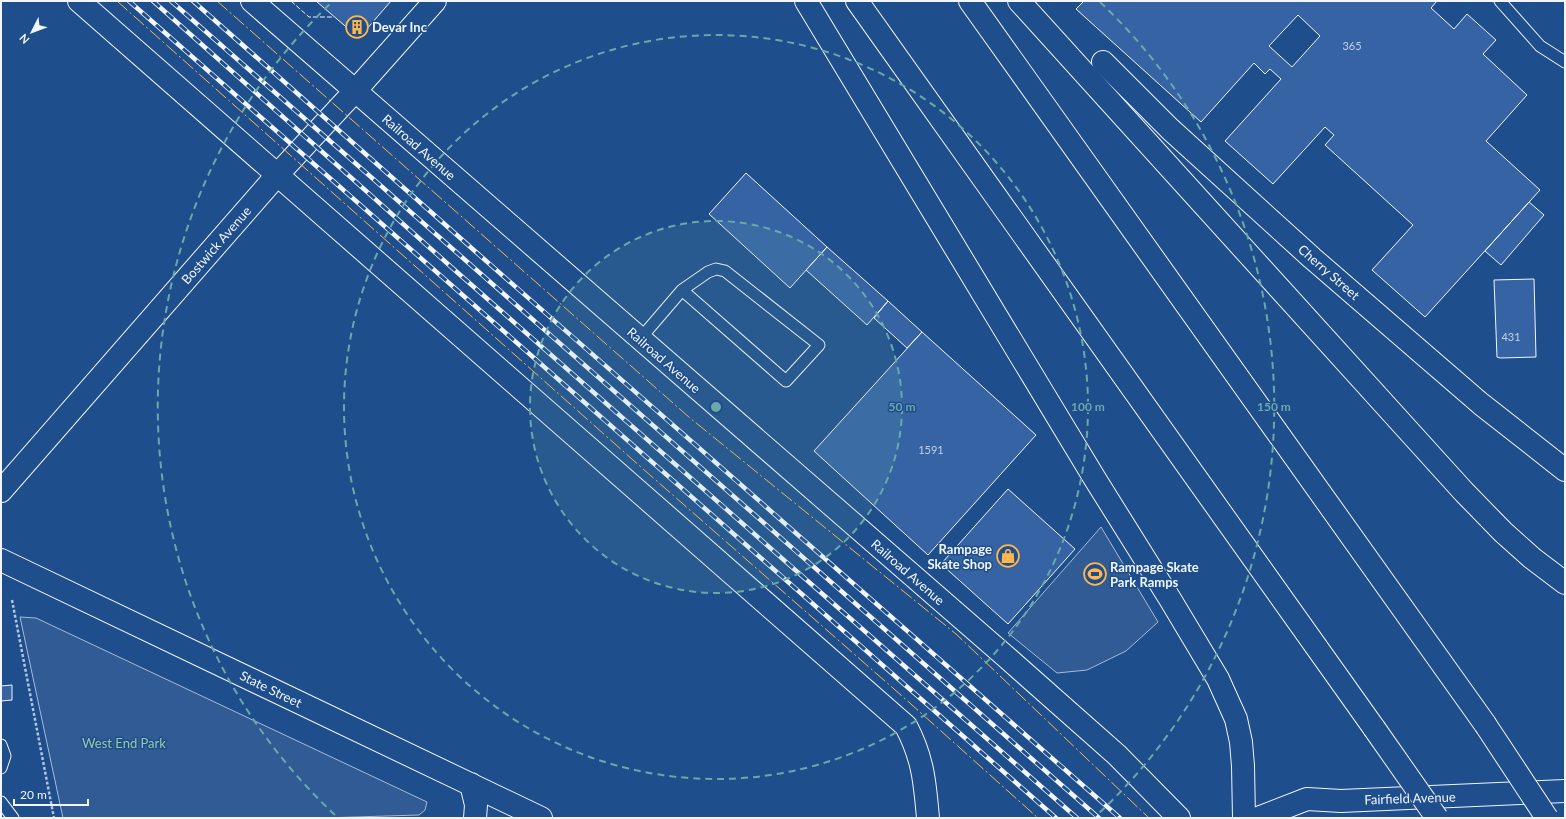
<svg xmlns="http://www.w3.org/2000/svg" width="1566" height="819" font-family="Lato,sans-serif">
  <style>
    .built { fill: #305b95; stroke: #a8bbd7 }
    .building { fill: #3563a3; stroke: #f2f6ff; fill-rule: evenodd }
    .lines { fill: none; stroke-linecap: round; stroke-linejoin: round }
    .lane-casing { stroke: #f2f6ff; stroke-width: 13 }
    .street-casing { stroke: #f2f6ff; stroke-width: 24 }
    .secondary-casing { stroke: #f2f6ff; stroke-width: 24 }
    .highway-casing { stroke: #f2f6ff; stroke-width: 24 }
    .path { stroke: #b3c4dc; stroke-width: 2.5; stroke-dasharray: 3 2; stroke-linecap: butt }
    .lane { stroke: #1f4e8c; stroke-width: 11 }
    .street { stroke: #1f4e8c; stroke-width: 22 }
    .secondary { stroke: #1f4e8c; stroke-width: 22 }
    .highway { stroke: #1f4e8c; stroke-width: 22 }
    .rail-casing { stroke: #f2f6ff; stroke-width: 4.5 }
    .rail { stroke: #1f4e8c; stroke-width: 3; stroke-dasharray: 9; stroke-linecap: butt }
    .highway-bridge-casing { stroke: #f2f6ff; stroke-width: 24; stroke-linecap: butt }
    .highway-bridge { stroke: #1f4e8c; stroke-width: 22 }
    .fence { stroke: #f2f6ff; stroke-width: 1; stroke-dasharray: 5 2; stroke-linecap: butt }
    .power { stroke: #ffb74d; stroke-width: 1; stroke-dasharray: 14 3 2 3; stroke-linecap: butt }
    .ring { fill: none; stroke: #6aa9a8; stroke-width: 2; stroke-dasharray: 7 5 }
    .labels { text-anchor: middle; stroke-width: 3; stroke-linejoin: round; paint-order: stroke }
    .number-label { font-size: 11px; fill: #c3d1e8 }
    .poi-label { font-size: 13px; font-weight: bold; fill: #f2f6ff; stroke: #1f4e8c; text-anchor: start }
    .street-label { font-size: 13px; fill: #f2f6ff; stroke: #1f4e8c }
    .park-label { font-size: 13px; fill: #97c8a6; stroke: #1f4e8c }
    .centre { fill: #6aa9a8; stroke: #1f4e8c; stroke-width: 2 }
    .ring-label { font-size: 12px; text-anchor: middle; font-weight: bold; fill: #6aa9a8; stroke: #1f4e8c; stroke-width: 3; stroke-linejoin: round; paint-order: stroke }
  </style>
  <rect width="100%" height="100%" fill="#1f4e8c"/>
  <path class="built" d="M1101,527L1158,622L1126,651L1087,670L1057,673L1008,633Z
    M20,617L36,618L427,802L425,810L419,815L322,818H63Z"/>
  <path class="building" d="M316,1H391L359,38Z
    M1084,1H1437L1431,8L1454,29L1467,14L1496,40L1483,54L1527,95L1486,141L1540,190L1425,317L1372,270L1413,225L1325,145L1334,135L1325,127L1273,184L1225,141L1281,79L1270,69L1265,74L1254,63L1201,122L1076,9ZM1298,15L1320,36L1292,67L1269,46Z
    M746,173L827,247L790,288L709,214Z
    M1529,202L1544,215L1501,265L1485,251Z
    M827,247L888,301L867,325L806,270Z
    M1534,279L1536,357L1500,358L1497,357L1494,280Z
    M888,301L922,332L907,348L874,318Z
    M922,332L1036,435L928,555L814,451Z
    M1008,489L1075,549L1008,624L941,564Z
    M12,685V700L1,701V686Z"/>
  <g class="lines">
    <g class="lane-casing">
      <path id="lane" d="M1500,1L1540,46L1565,62
        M640,339L682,290L786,381L819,345L725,271L716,269L708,272L682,290
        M1,745L5,756L1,768
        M1,802L13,818"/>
    </g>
    <g class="street-casing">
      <path id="street" d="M1103,62L1170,129L1312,258L1481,404L1565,470
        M1,491L278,174L355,91L435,1"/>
    </g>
    <g class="secondary-casing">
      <path id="secondary" d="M79,1L906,726C923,758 925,783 928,818
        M252,1L1004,655L1117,755L1179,818
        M1,560L541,818
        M471,784L476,805L475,818
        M1258,818L1307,799L1341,801L1565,791"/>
    </g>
    <g class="highway-casing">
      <path id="highway" d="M806,1L1095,479L1170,599L1218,679L1236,719L1241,742L1243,766L1244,818
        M857,1L1374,728
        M970,1L1485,724
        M1019,1L1464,492L1503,532L1532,558L1565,583"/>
    </g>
    <path class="path" d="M12,600L54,818"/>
    <use href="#lane" class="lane"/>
    <use href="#street" class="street"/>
    <use href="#secondary" class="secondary"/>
    <use href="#highway" class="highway"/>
    <g class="rail-casing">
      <path id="rail" d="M129,1L1056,818
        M153,1L458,273L1077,818
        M171,1L1099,818
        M193,1L476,252L1120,818"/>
    </g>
    <use href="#rail" class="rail"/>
    <g class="highway-bridge-casing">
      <path id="highway-bridge" d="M1485,724L1547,818
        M1374,728L1437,818"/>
    </g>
    <use href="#highway-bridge" class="highway-bridge"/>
    <path class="fence" d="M291,1L309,17H334"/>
    <path class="power" d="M117,1L642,468L902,696L1038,818
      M217,1L690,418L956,634L1149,818"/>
  </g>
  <circle cx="716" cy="407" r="186" fill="#6aa9a8" fill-opacity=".12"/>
  <g class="ring">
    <circle cx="716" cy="407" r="186"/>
    <circle cx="716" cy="407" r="372"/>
    <path d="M335 815A558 558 0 0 1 332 2M1100 2A558 558 0 0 1 1097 815"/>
  </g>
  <defs>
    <g id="building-ring" transform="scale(1.15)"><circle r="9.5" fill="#1f4e8c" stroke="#ffb74d" stroke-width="1.5"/><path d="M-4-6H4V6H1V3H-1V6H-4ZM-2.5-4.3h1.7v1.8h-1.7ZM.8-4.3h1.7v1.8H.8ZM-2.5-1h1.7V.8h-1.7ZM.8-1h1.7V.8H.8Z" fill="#ffb74d"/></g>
    <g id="shop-ring" transform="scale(1.15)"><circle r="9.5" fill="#1f4e8c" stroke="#ffb74d" stroke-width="1.5"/><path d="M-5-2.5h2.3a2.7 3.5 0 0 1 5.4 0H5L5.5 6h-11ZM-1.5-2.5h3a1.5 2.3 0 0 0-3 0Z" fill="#ffb74d"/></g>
    <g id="stadium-ring" transform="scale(1.15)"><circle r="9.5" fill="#1f4e8c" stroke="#ffb74d" stroke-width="1.5"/><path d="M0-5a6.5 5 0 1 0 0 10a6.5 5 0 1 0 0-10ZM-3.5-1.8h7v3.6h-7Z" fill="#ffb74d"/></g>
  </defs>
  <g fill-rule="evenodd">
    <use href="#building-ring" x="357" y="27"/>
    <use href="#shop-ring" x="1008" y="556"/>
    <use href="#stadium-ring" x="1095" y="574"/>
  </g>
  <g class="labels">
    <g class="number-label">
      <text x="1352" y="50">365</text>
      <text x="1511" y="341">431</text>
      <text x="931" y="454">1591</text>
    </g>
    <g class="poi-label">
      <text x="372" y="32">Devar Inc</text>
      <text x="992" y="554" text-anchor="end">Rampage<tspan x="992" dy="15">Skate Shop</tspan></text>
      <text x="1110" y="572">Rampage Skate<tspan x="1110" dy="15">Park Ramps</tspan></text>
    </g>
    <g class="street-label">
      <text transform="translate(419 147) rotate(41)" y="5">Railroad Avenue</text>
      <text transform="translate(216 245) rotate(-49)" y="5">Bostwick Avenue</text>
      <text transform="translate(1329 272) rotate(41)" y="5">Cherry Street</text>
      <text transform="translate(664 360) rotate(41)" y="5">Railroad Avenue</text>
      <text transform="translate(908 572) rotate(41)" y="5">Railroad Avenue</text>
      <text transform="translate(271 689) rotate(26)" y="5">State Street</text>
      <text transform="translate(1410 798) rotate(-2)" y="5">Fairfield Avenue</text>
    </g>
    <g class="park-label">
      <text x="124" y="748">West End Park</text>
    </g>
  </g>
  <circle cx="716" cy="407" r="6" class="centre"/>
  <g class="ring-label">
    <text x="902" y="411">50 m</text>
    <text x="1088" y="411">100 m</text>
    <text x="1274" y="411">150 m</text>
  </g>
  <rect width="1566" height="819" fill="none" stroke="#f2f6ff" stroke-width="4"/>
  <g transform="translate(32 32) rotate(228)" stroke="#1f4e8c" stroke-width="3" paint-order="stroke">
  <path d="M0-3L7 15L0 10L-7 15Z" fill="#f2f6ff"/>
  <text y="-6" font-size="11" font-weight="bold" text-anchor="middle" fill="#f2f6ff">N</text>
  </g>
  <path d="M14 799v6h74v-6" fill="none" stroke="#f2f6ff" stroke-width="2"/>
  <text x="20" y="799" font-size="12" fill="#f2f6ff" stroke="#1f4e8c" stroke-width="3" paint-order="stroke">20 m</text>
</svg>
